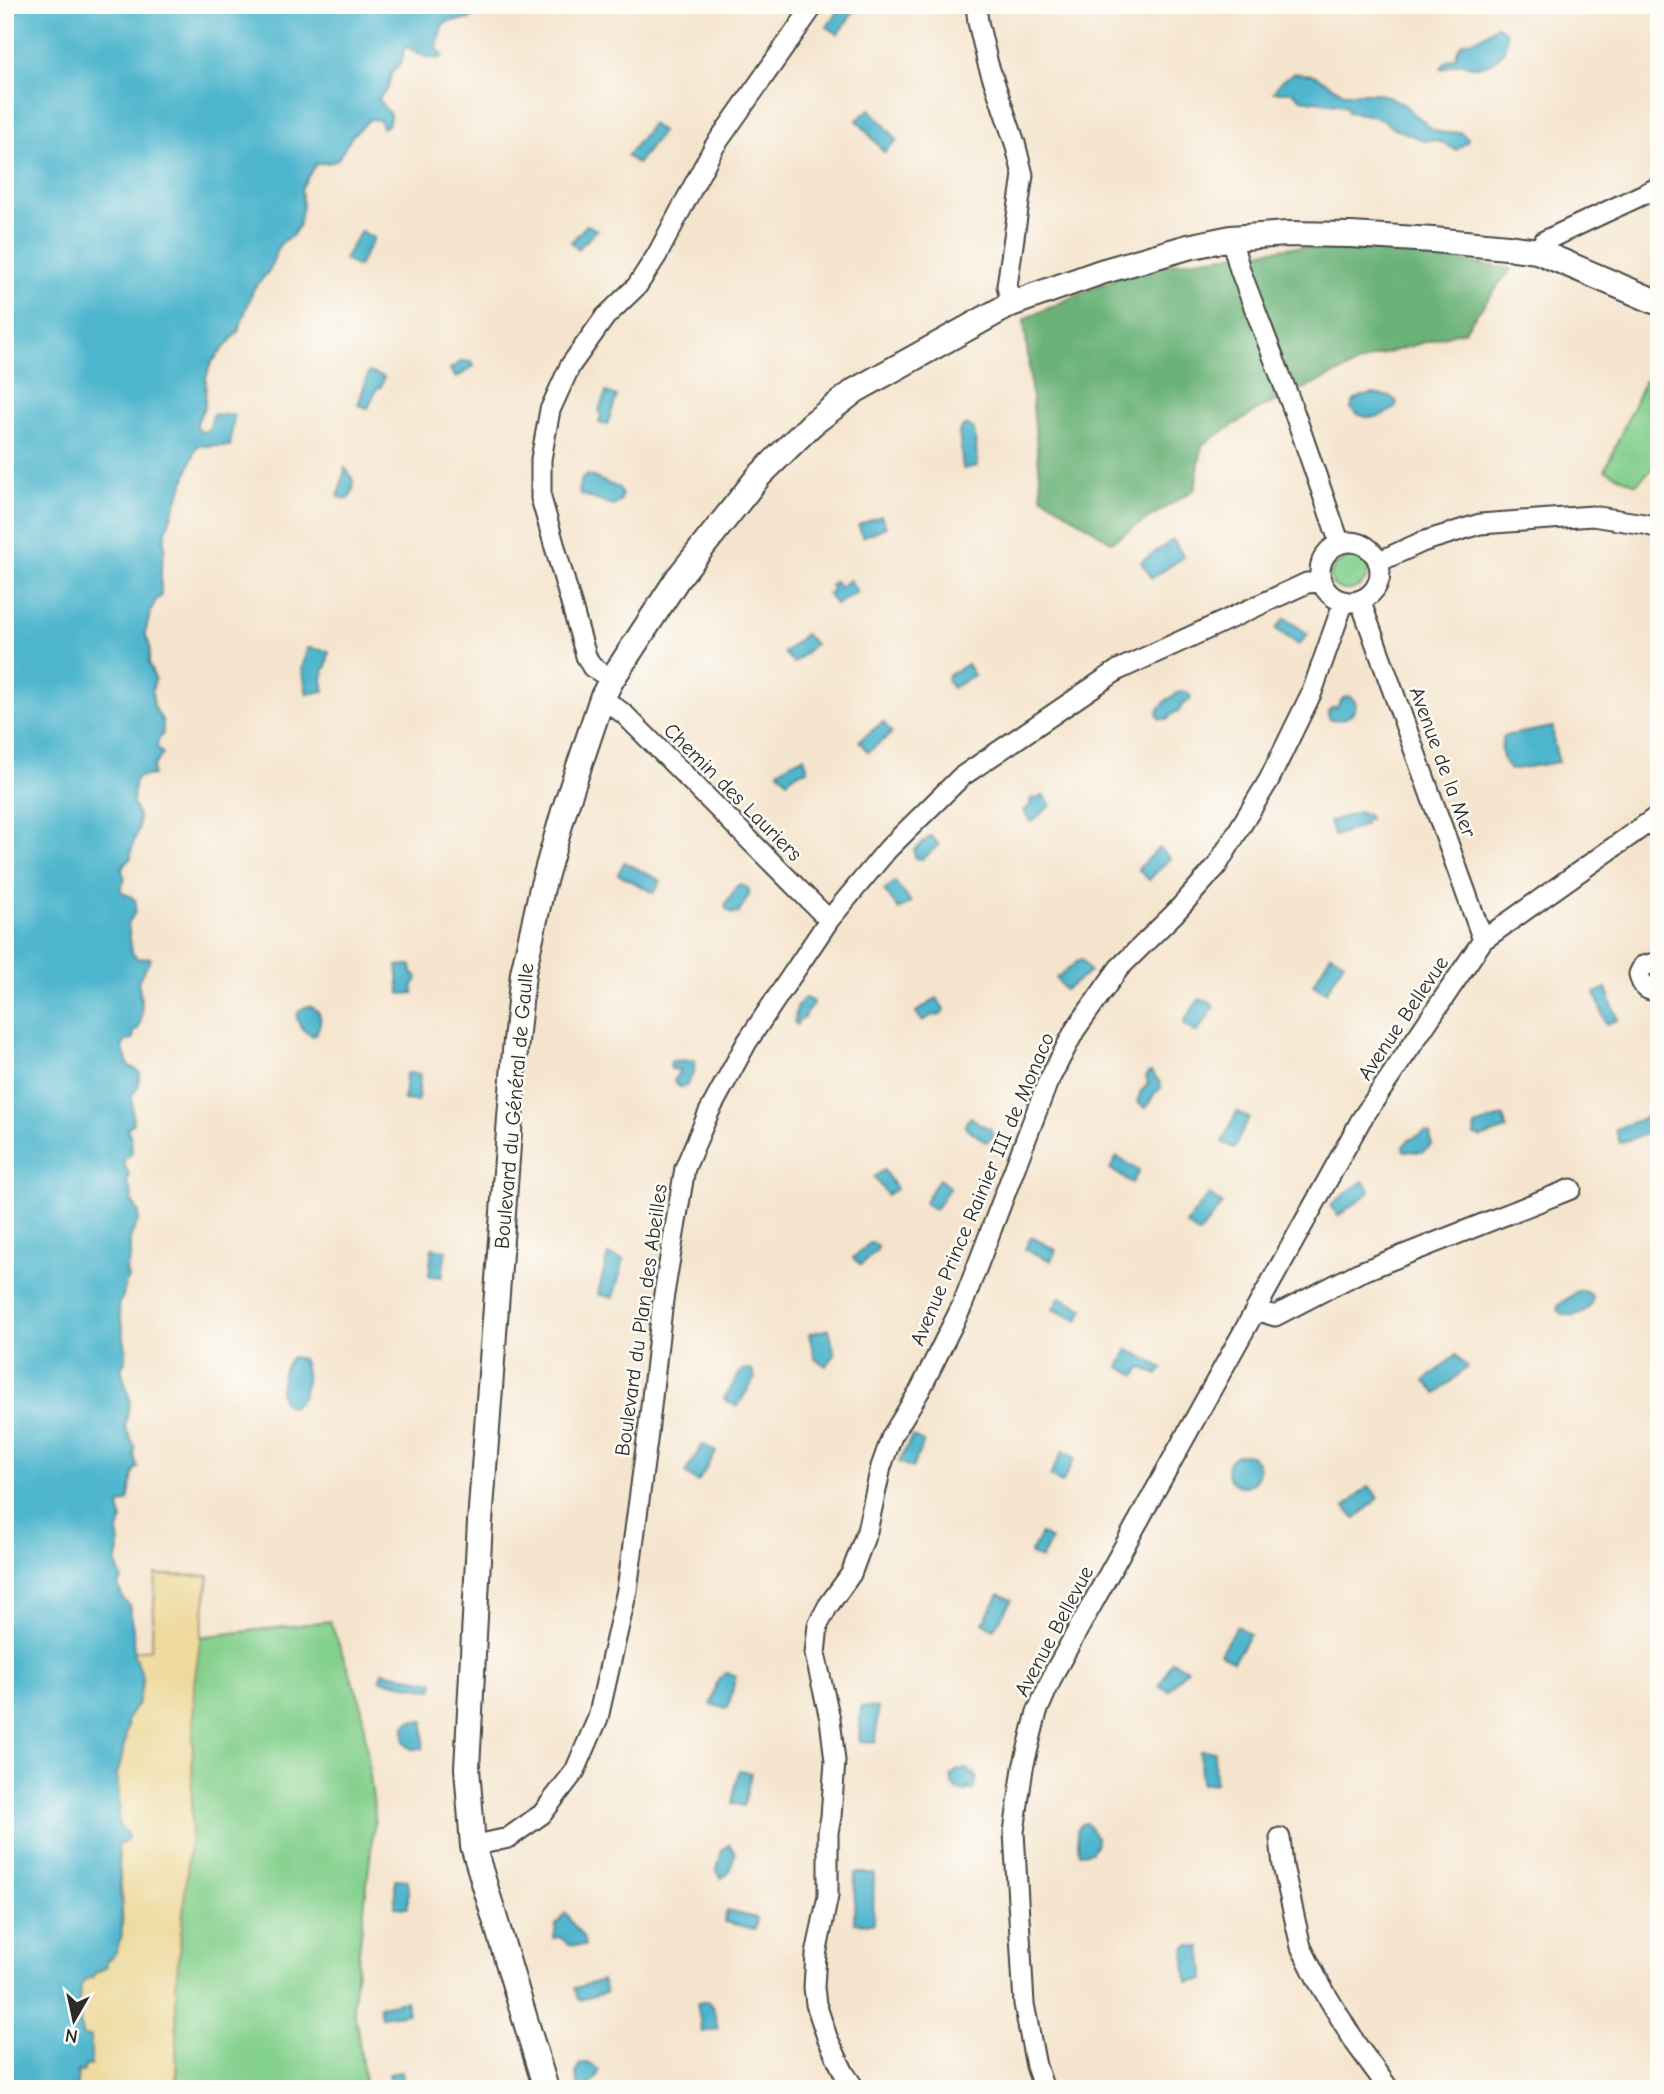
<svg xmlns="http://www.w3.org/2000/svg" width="1664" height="2094" font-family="'Comic Neue',sans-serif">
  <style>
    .green { fill: #84d08d; stroke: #587e5c; stroke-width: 2 }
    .forest { fill: #6bb278; stroke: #4b6e52; stroke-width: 2 }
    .sand { fill: #eeda9e; stroke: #8c8264; stroke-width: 2 }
    .water { fill: #4eb5cd; stroke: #3c707c; stroke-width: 2 }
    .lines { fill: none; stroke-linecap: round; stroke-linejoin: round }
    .minor-casing { stroke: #494743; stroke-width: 23 }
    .tertiary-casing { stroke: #494743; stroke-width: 28 }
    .minor { stroke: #fff; stroke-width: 19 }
    .tertiary { stroke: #fff; stroke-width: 24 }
    .labels { text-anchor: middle; stroke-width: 5; stroke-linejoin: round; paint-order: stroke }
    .street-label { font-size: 21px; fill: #2b2b2b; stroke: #fdfcf7 }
  </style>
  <rect width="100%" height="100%" fill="#fdfcf7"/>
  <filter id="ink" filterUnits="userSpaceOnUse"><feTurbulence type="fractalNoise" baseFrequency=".0143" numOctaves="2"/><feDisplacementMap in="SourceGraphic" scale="14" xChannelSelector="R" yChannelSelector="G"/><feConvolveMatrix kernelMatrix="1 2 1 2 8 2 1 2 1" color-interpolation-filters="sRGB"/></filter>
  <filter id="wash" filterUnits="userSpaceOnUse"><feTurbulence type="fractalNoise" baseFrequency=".00686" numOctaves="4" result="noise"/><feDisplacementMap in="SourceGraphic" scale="28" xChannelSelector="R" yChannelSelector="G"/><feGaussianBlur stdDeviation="1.57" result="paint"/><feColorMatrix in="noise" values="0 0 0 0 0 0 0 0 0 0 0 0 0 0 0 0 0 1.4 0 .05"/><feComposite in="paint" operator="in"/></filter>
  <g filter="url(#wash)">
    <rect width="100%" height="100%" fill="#f5e4cd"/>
    <path class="green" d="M1645,380L1659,386V462L1636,484L1605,470Z
      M1350,556C1389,562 1357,605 1333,585L1330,575L1335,565Z
      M330,1621L361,1703L375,1816L353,2002L366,2089H177L176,1984L191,1830L194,1684L200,1637Z"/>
    <path class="forest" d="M1293,247L1390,250L1511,269L1464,331L1373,357L1261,408L1202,445L1195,489L1111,542L1042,496L1024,319L1137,268Z"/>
    <path class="sand" d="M156,1575L209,1576L194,1684L191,1830L176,1984V2089H76L78,2071L86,2065L91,2066C84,2045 71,1998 84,1980L91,1978L95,1973L107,1967L106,1961C135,1943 117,1875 118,1844L123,1843L127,1834L119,1826L117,1774L122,1758L127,1720L138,1703L143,1679L133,1651L151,1649Z"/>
    <path class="water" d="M5,5L475,6L474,13L470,19C441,23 442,17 437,49L443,55L441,58H428L405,46L401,63L391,74L388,88L379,98C382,111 395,109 388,125L382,128L380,120L370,119L352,136L338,159L333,162L316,164L301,189L303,206L298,227L292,236L283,241L278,247L269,271L254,288L238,332L211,363L206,378L205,406L197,422V427L201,432C211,432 211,423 213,414L234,415L230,446H197L166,531L164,541L165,547L161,569V596L156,600L151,610L145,634L150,646L149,663L155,679L152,691L154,707L163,722V733L158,741L157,747L163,754L153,767V775L138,777L134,783L133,807H135C146,834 130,835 131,858L124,864L122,871L125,879L120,890C124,896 133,894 136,902L135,912L128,924L132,953L138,959L149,957L151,959L138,981C141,998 145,1013 138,1029L134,1031L133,1039L126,1041L122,1047L129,1066L140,1072L138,1087L132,1095L133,1124L127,1128L131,1138L132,1153L123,1161L129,1175L127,1184L132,1194L131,1200L139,1213V1219L130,1238V1259L126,1270L128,1278L125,1284L123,1296L118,1305L126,1349V1359L122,1367V1372L130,1400L125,1427L135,1447L134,1456L138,1468L134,1470L128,1501L119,1505L122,1521L118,1530L119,1551L116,1564L122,1579L118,1586L124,1600L129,1605L133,1630L134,1655L141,1671L143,1679L138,1703L127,1720L128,1729L125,1734L126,1740L123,1747L122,1758L117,1774L120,1807L117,1813L119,1826L128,1836L127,1841L118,1845L122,1936C114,1950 123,1949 106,1961L107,1967L95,1973L92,1978L84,1980C76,1991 79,2022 82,2036L91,2037V2066L86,2065L83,2072L78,2071L76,2089H5Z
      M843,5H855L857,7L838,34L827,27Z
      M1497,26L1505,31C1511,52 1492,69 1471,66C1467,66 1464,63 1460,63C1455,63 1448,67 1443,69L1441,68L1446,62L1456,57C1460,35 1469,45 1482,36C1488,33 1491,29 1497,26Z
      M1294,73L1314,75L1344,93H1375L1387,96L1402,103L1433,130L1445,133L1460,132L1468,138L1467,142L1456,150C1447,145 1435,137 1425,141L1391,127C1381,116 1363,114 1348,112L1347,107L1344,105L1301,99L1293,92H1274L1280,82Z
      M870,109L897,140L884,152L857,120Z
      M652,124L662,132L637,164L627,156Z
      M587,225L597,230L578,249L571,242Z
      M361,231L374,238L358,267L344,259Z
      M462,361L471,362L474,366L456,378L450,369Z
      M369,372L384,377L381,387L377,388L368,408L358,405Z
      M606,392L617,396L607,425L599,423L601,415L599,411Z
      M1373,394L1391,397L1397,402L1395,408C1381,418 1365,422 1351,409C1352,397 1363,396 1373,394Z
      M964,426H969L974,429L978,466L963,469L959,431Z
      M345,468C354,478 357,487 348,499L338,497Z
      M588,475L619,488L622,495L620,502L613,506L580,494L579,487L582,479Z
      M881,516L886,527L863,537L858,525Z
      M1173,540L1184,557L1152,578L1141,562Z
      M850,580L857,592L836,605L828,593L833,591L830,585L835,581L839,587Z
      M1285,618L1308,634L1299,645L1276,629Z
      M805,634L815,644L794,663L784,653Z
      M307,648L329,651L326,668H324L322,681L324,691L307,694L302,669Z
      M967,664L974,675L953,688L947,680L948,676Z
      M1182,691L1188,693L1191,697L1189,701L1182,705L1180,710L1172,714L1168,719H1160L1157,715C1160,703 1171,696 1182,691Z
      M1349,696L1353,699L1356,704C1354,717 1343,721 1331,720L1328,716V711L1332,708L1337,707L1343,698Z
      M883,722L892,733L868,752L859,741Z
      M1553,727L1554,745L1559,762L1510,770C1502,761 1499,748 1504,736Z
      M804,757L808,770L797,773L787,781L778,771L792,762Z
      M1043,795L1051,805L1031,822L1023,811L1030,806V800L1033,798L1037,799Z
      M1361,811L1362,815L1367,814L1369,819L1364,821L1365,825L1334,836L1329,822Z
      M931,836L939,845L922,859L915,858L914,850Z
      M1159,848L1170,858L1149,880L1138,869Z
      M624,862L661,881L654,893L618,874Z
      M895,882L911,902L899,910L884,890Z
      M740,884L749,889V895L738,914L735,912L733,914L726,909L725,905L736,887Z
      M1331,954L1344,962L1326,992L1313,984Z
      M1081,959L1090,972L1065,990L1056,978Z
      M411,965L412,973L416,975L418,978L413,985L414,993L400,994L397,966Z
      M1606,988L1618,1020L1606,1024L1595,993Z
      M805,998L812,1001L813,1004L807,1012L805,1017L798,1021L797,1025L794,1022C798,1012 793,1007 805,998Z
      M937,998L944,1009L942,1014L938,1016L933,1015L922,1021L916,1012Z
      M1200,998L1212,1004L1214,1008L1198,1031L1194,1032L1184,1024V1021Z
      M309,1006C324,1011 322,1023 315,1035L312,1036C299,1030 288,1011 309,1006Z
      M695,1060L694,1072L686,1086L679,1087L674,1081L680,1070L671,1069L670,1064L672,1061Z
      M1151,1072L1160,1083L1161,1088L1155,1093L1146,1108L1137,1102L1141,1091L1148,1084L1146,1076L1148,1073Z
      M406,1073L420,1074L418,1101L404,1100Z
      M1237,1112L1249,1118L1234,1148L1222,1142Z
      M1503,1116L1507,1129L1480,1138L1479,1136H1474L1475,1126Z
      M1649,1116L1654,1131L1620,1143L1615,1129Z
      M971,1117L979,1124L991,1129L993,1137L986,1142L965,1127L966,1122Z
      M1425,1132L1430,1134L1432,1145L1422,1152L1405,1151L1403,1149V1146L1409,1140Z
      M1117,1157L1139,1171L1132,1183L1110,1169Z
      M884,1170L896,1189L887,1195L874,1177Z
      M939,1179L950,1187L935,1210L924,1203Z
      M1363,1181L1370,1192L1338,1216L1330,1205Z
      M1209,1194L1222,1204L1199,1234L1186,1224Z
      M1031,1237L1056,1250L1051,1261L1025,1249Z
      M870,1243H873L878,1247L877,1250L861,1265L853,1258Z
      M432,1248L446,1250L442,1277L429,1276Z
      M608,1255L624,1260L613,1298L598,1294Z
      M1583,1290L1592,1296C1593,1312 1574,1318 1561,1314L1557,1309L1559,1305L1577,1291Z
      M1060,1297L1084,1309L1078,1321L1053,1309Z
      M829,1329L835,1355L826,1366L815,1359L809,1334Z
      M1128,1349L1163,1368L1158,1375L1141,1367L1136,1376L1119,1367Z
      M1456,1355L1467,1367L1437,1394L1425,1381Z
      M292,1357L302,1359C309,1374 308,1399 292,1407C272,1404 281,1367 292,1357Z
      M748,1369L752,1371L755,1378L737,1407L724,1399L742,1370Z
      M912,1436L924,1442L912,1468L899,1462Z
      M703,1444L716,1452L698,1482L685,1473Z
      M1063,1451L1075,1458L1062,1483L1050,1476Z
      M1227 1470a16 16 0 1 1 32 0a16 16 0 1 1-32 0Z
      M1369,1486L1379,1498L1355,1519L1345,1507Z
      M1041,1534L1051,1540L1041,1559L1030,1554Z
      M999,1594L1012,1600L994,1629L983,1623Z
      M1237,1626L1250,1635L1233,1661L1220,1653Z
      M1172,1661L1187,1669L1169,1691L1159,1686Z
      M382,1672L434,1682L432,1690L380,1680Z
      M725,1673L736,1676L728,1708L711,1705L717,1683Z
      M861,1707L878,1708L876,1742L859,1741Z
      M410,1721H424L423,1749H411L404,1741V1728Z
      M1200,1751H1214L1215,1783L1201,1784Z
      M958,1769L970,1770V1775L975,1773V1776L977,1777L974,1788L972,1790H969L968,1787L966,1791L956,1789L952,1784L951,1776Z
      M739,1770L751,1773L744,1806L732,1803Z
      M1086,1823L1097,1837V1843L1092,1852L1079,1853L1077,1830L1082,1824Z
      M730,1845L735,1853L729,1873L721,1878L717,1870L722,1850Z
      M855,1873H874L873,1924L854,1923Z
      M395,1879L408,1880V1908L395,1907Z
      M727,1911L757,1918L755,1929L724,1922Z
      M565,1913L568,1915C570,1928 584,1929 585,1946L569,1945L560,1937L554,1938L556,1925Z
      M1189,1945L1201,1947L1205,1980L1187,1982L1184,1949Z
      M602,1980L606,1993L579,2000L575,1988Z
      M406,2001L408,2013L381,2017L379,2006Z
      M708,2001L713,2006L718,2029L702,2032L697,2003Z
      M581,2063H587L599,2070L597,2078L590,2084L591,2088L579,2089C576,2079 574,2071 581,2063Z
      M402,2072L404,2089H391L388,2074Z"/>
  </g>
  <g filter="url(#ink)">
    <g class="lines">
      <g class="minor-casing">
        <path id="minor" d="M976,5L978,22L988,64L1015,143L1023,175L1007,286L1011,304
          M1231,238L1240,270L1292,406L1340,544
          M1537,251L1544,241L1659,187
          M1320 572a30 30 0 1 1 60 0a30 30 0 1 1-60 0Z
          M1378,562L1422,542L1480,524L1592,516L1644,524L1659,528
          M1360,600L1483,940
          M612,679L592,667L586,656L541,498V459L550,410L570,366L605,317L637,286L657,255L714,147L814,5
          M602,698L624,714L829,920
          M1659,962L1643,966L1639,974C1641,985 1647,994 1659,988
          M1256,1310L1275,1316L1358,1273L1571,1189
          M1280,1838L1283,1866L1301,1947L1318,1981L1356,2044L1389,2089
          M473,1846L508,1838L542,1814L575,1771L598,1718L627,1590L648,1433L663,1300L685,1168L709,1112L747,1042L829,920L888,849L961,777L1118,670L1307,583L1321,582
          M855,2089L844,2073L827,2037L816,2004L814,1987L816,1955L828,1896V1832L831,1817L835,1761L830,1719L815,1654L818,1625L828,1606L851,1574L867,1531L881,1467L892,1436L920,1390L962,1306L1047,1084L1075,1030L1119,968L1174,914L1216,867L1269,780L1312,692L1344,601
          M1044,2089L1036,2066L1024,2004L1014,1832L1023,1768L1037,1712L1055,1671L1361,1120L1483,940L1659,815"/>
      </g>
      <g class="tertiary-casing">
        <path id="tertiary" d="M546,2089L473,1846L467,1768L480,1522L515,1051L523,973L542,888L564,811L602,698L612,679L678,578L759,476L812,424L856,390L1011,304L1101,272L1188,247L1231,238L1287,234L1351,235L1433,240L1507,247L1537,251L1659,303"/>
      </g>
      <use href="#minor" class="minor"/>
      <use href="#tertiary" class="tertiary"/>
    </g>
  </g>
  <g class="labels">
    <g class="street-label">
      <text transform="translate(1443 762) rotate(70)" y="7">Avenue de la Mer</text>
      <text transform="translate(733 792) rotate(45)" y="7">Chemin des Lauriers</text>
      <text transform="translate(1403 1018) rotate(-56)" y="7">Avenue Bellevue</text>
      <text transform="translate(514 1106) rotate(-85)" y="7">Boulevard du Général de Gaulle</text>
      <text transform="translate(982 1189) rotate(-67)" y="7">Avenue Prince Rainier III de Monaco</text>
      <text transform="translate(641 1320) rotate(-82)" y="7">Boulevard du Plan des Abeilles</text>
      <text transform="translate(1054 1631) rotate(-62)" y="7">Avenue Bellevue</text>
    </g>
  </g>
  <rect width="1664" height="2094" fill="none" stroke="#fdfcf7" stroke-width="28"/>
  <g transform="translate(74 2020) rotate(189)" stroke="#fdfcf7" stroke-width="5" paint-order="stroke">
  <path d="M0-5L12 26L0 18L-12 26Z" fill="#2b2b2b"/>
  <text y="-10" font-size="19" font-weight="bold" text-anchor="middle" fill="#2b2b2b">N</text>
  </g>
</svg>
